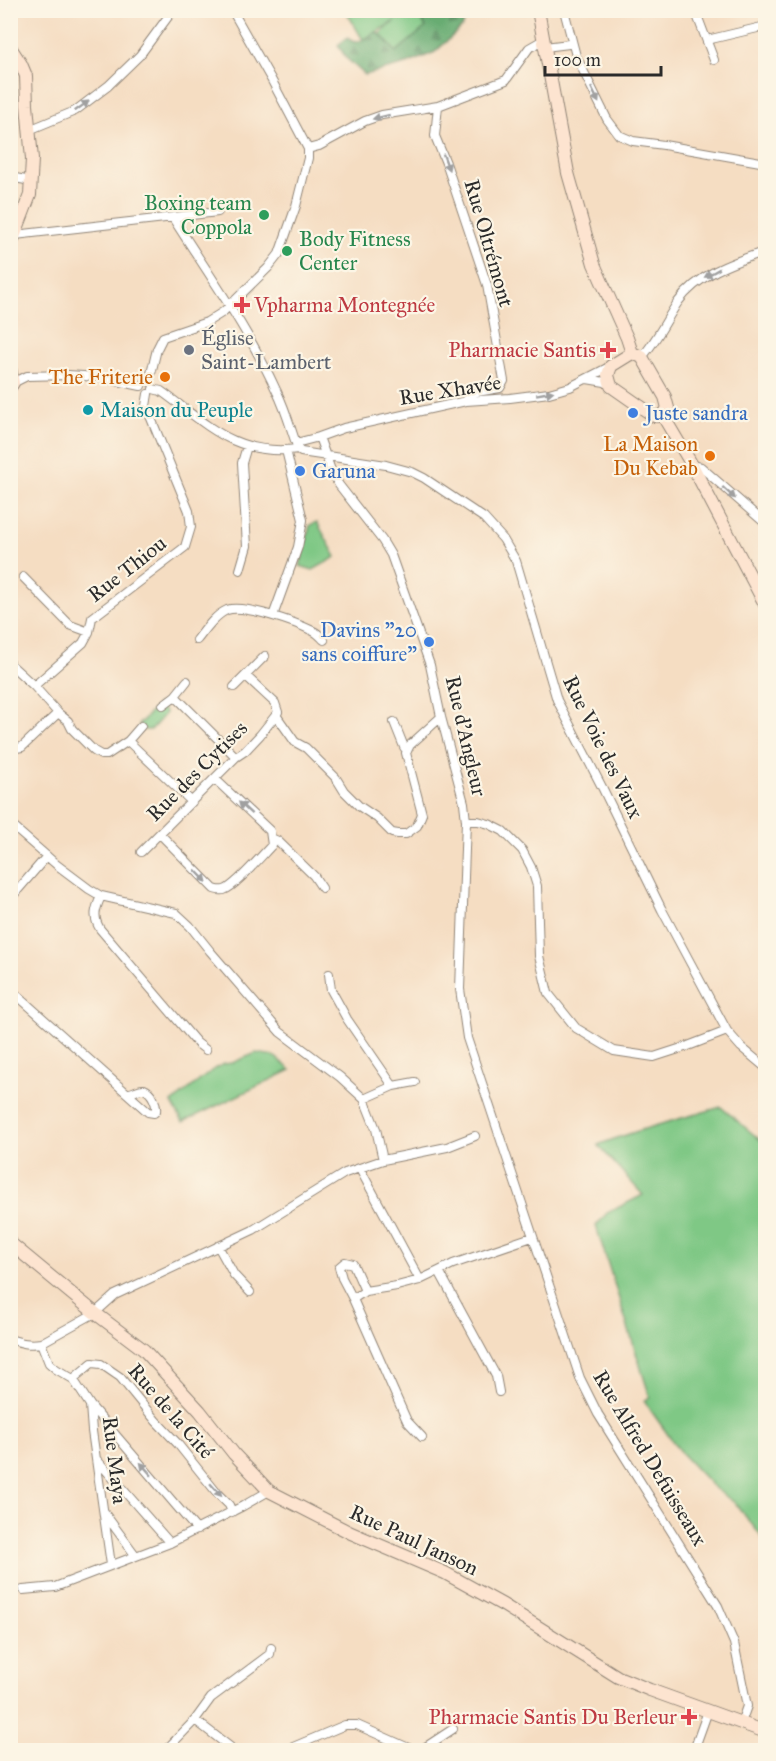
<svg xmlns="http://www.w3.org/2000/svg" width="776" height="1761" font-family="'IM FELL Great Primer',serif">
  <style>
    .grass { fill: #7fc885; stroke: #557a58; stroke-width: 1.5 }
    .forest { fill: url(#forest-firs); stroke: #496c4e; stroke-width: 1.5 }
    .lines { fill: none; stroke-linecap: round; stroke-linejoin: round }
    .street-casing { stroke: #908476; stroke-width: 10 }
    .secondary-casing { stroke: #908476; stroke-width: 14 }
    .street { stroke: #fff; stroke-width: 8 }
    .secondary { stroke: #fde4d0; stroke-width: 12 }
    .oneway { fill: #a0a0a0 }
    .leisure-dot { fill: #2e9e5b; stroke: #fcf5e5; stroke-width: 2 }
    .health-dot { fill: #e0444e; stroke: #fcf5e5; stroke-width: 2 }
    .worship-dot { fill: #6b7280; stroke: #fcf5e5; stroke-width: 2 }
    .food-dot { fill: #e8710a; stroke: #fcf5e5; stroke-width: 2 }
    .culture-dot { fill: #0f9aa8; stroke: #fcf5e5; stroke-width: 2 }
    .shop-dot { fill: #3f7fe0; stroke: #fcf5e5; stroke-width: 2 }
    .labels { text-anchor: middle; stroke-width: 4.5; stroke-linejoin: round; paint-order: stroke }
    .leisure-label { font-size: 21px; fill: #27864d; stroke: #fcf5e5; text-anchor: end }
    .street-label { font-size: 21px; fill: #2b2b2b; stroke: #fcf5e5 }
    .health-label { font-size: 21px; fill: #be3a42; stroke: #fcf5e5; text-anchor: end }
    .worship-label { font-size: 21px; fill: #5b616d; stroke: #fcf5e5; text-anchor: start }
    .food-label { font-size: 21px; fill: #c56008; stroke: #fcf5e5; text-anchor: end }
    .culture-label { font-size: 21px; fill: #0d838f; stroke: #fcf5e5; text-anchor: start }
    .shop-label { font-size: 21px; fill: #366cbe; stroke: #fcf5e5; text-anchor: start }
  </style>
  <defs>
    <pattern id="forest-firs" width="22" height="20" patternUnits="userSpaceOnUse" patternTransform="scale(1.5)"><rect width="22" height="20" fill="#67ac72"/><path d="M5 1l3.5 6h-7zM16 11l3.5 6h-7z" fill="#558c5e"/></pattern>
  </defs>
  <rect width="100%" height="100%" fill="#fcf5e5"/>
  <filter id="ink" filterUnits="userSpaceOnUse"><feTurbulence type="fractalNoise" baseFrequency=".0167" numOctaves="2"/><feDisplacementMap in="SourceGraphic" scale="12" xChannelSelector="R" yChannelSelector="G"/><feConvolveMatrix kernelMatrix="1 2 1 2 8 2 1 2 1" color-interpolation-filters="sRGB"/></filter>
  <filter id="wash" filterUnits="userSpaceOnUse"><feTurbulence type="fractalNoise" baseFrequency=".008" numOctaves="4" result="noise"/><feDisplacementMap in="SourceGraphic" scale="24" xChannelSelector="R" yChannelSelector="G"/><feGaussianBlur stdDeviation="1.35" result="paint"/><feColorMatrix in="noise" values="0 0 0 0 0 0 0 0 0 0 0 0 0 0 0 0 0 1.4 0 .05"/><feComposite in="paint" operator="in"/></filter>
  <g filter="url(#wash)">
    <rect width="100%" height="100%" fill="#f5ddc2"/>
    <path class="grass" d="M346,11H393L398,19L408,11H414L427,27L396,52L380,34L395,21L363,40Z
      M317,522L336,557L313,570L300,566L310,525Z
      M159,704L166,713L151,730H145L139,724Z
      M256,1053L274,1056L291,1070L183,1122L172,1103L210,1072L223,1064L232,1063Z
      M721,1107L765,1144V1541L735,1503L713,1487L681,1453L644,1401L650,1397L596,1226L607,1213L643,1195L598,1145C638,1129 680,1119 721,1107Z"/>
    <path class="forest" d="M414,11H466L463,26L435,52L407,64L365,75L346,58L338,45L347,38L354,42L363,40L376,32L380,34L396,52L426,27Z"/>
  </g>
  <g filter="url(#ink)">
    <g class="lines">
      <g class="street-casing">
        <path id="street" d="M232,10L271,79L308,149
          M564,10L576,56L607,119L619,135L633,141L664,145L766,163
          M695,10L714,60
          M707,40L766,26
          M545,47L569,44L572,41
          M438,106L435,136L446,163L487,285L504,381L500,388L471,393L466,401
          M29,130L75,111L108,86L140,55L173,10
          M308,149L319,146L365,121L382,115L438,106L506,80L529,48L543,40
          M10,177L31,181
          M173,218C209,275 249,330 277,392C286,410 291,430 298,449L301,452L386,465L412,472L424,478L484,518L503,539L516,561L557,700L603,789L662,910L727,1031L741,1047L766,1068
          M15,235L218,212
          M642,357C657,340 666,320 678,302C699,273 734,262 766,251
          M587,379L605,382L611,386
          M149,382L157,349L163,337L207,322L223,312L268,268L279,254L296,206L308,158V149
          M13,383L27,376L68,375L98,377L141,386
          M153,389L161,391C207,424 235,457 298,449
          M319,437L332,473L339,485L382,540L391,555L430,665L441,717L464,803L466,821L460,989L467,1038L580,1378L598,1414L718,1606L734,1643L747,1706L741,1723
          M296,443L319,437L344,428L466,401L510,398L549,393L570,387L611,366
          M692,465L701,467L766,524
          M240,570L247,546L242,463L247,446
          M23,577L70,625L89,632
          M273,616L298,547L303,520L286,450
          M197,640C205,630 215,615 227,610C244,604 297,623 313,631C318,633 321,637 324,640
          M10,664L34,686L58,713L68,721L72,729L94,751L101,755H107L128,741L141,726
          M246,676L275,703L278,712L276,715L295,742L306,748L336,778L344,791L359,806L377,818L392,833L398,834H406L417,826L422,814L406,753L410,745L441,717
          M34,686L83,643L89,632L92,618L185,547L191,527L189,511L146,406L148,394
          M234,687L265,656
          M175,696L236,757
          M163,705L175,696L187,681
          M394,722L404,747L407,751
          M128,741L192,802
          M11,749L22,747L58,713
          M215,779L270,831L271,838L278,841L314,876L322,888
          M466,821H478L489,824L503,831L522,850L531,867L537,886L539,956L548,993L576,1028L614,1051L654,1057L688,1046L727,1031
          M10,824L57,865L89,889L101,896L176,913L190,926L210,951L280,1032L340,1077L364,1099L376,1129L383,1160
          M160,834L214,889C218,890 220,891 224,890C235,887 263,854 272,845L271,838
          M141,852L236,757L245,751L260,735L276,715
          M101,896C96,908 92,916 100,929L197,1043L206,1050
          M10,899L47,856
          M329,974L331,990L347,1019L393,1086
          M10,989L148,1112L154,1113L156,1111C157,1104 152,1092 144,1089C140,1088 133,1093 129,1093
          M364,1099L393,1086L415,1082
          M10,1115L11,1123
          M360,1169L420,1280
          M218,1246L234,1275L250,1292
          M439,1271L496,1376L499,1392
          M365,1291L353,1299L342,1278L339,1267L345,1262L353,1264L365,1291L397,1286L420,1280L453,1264L532,1237
          M353,1299L407,1421L422,1437
          M10,1339C21,1343 29,1345 41,1343L95,1313L115,1295L253,1230L345,1173L383,1160L447,1147L475,1136
          M41,1343L49,1363L56,1369L73,1379L90,1405L92,1431L111,1565
          M73,1379L92,1363L101,1364L120,1377L156,1421L177,1443L217,1493L229,1505L232,1512
          M90,1405L197,1530
          M97,1460L170,1543
          M105,1514L136,1556
          M23,1590L55,1587L170,1543L243,1506L269,1491
          M195,1720L234,1750
          M166,1750L195,1720L211,1698L270,1654L271,1648
          M286,1750L345,1725H357L413,1750
          M421,1750L453,1729
          M694,1750L708,1711"/>
      </g>
      <g class="secondary-casing">
        <path id="secondary" d="M538,10L568,173L594,264L627,338L632,353
          M10,47L21,64L26,76L27,105L32,159L30,195L10,247
          M632,353L642,357L665,397L668,408L663,416H654L611,386L608,375L611,366Z
          M10,368L13,383L10,387
          M663,416L692,465L766,606
          M10,1243L95,1313L144,1350L200,1411L234,1454L269,1491L351,1533L445,1573L503,1605L618,1677L650,1690L766,1732"/>
      </g>
      <use href="#street" class="street"/>
      <use href="#secondary" class="secondary"/>
    </g>
    <defs><path id="oneway-solid" d="M-6-.8H1V-3.2L6.5 0L1 3.2V.8H-6Z" transform="scale(1.5)"/></defs>
    <g class="oneway">
      <use href="#oneway-solid" transform="translate(595 95) rotate(64)"/>
      <use href="#oneway-solid" transform="translate(82 106) rotate(-36)"/>
      <use href="#oneway-solid" transform="translate(381 117) rotate(166)"/>
      <use href="#oneway-solid" transform="translate(446 162) rotate(70)"/>
      <use href="#oneway-solid" transform="translate(712 273) rotate(151)"/>
      <use href="#oneway-solid" transform="translate(545 393) rotate(-10)"/>
      <use href="#oneway-solid" transform="translate(729 493) rotate(42)"/>
      <use href="#oneway-solid" transform="translate(245 808) rotate(-137)"/>
      <use href="#oneway-solid" transform="translate(201 876) rotate(46)"/>
      <use href="#oneway-solid" transform="translate(146 1469) rotate(-131)"/>
      <use href="#oneway-solid" transform="translate(216 1490) rotate(49)"/>
    </g>
  </g>
  <g class="leisure-dot">
    <circle cx="264" cy="215" r="6"/>
    <circle cx="287" cy="251" r="6"/>
  </g>
  <g class="health-dot">
    <path d="M239 296h6v6h6v6h-6v6h-6v-6h-6v-6h6z"/>
    <path d="M605 341h6v6h6v6h-6v6h-6v-6h-6v-6h6z"/>
    <path d="M686 1708h6v6h6v6h-6v6h-6v-6h-6v-6h6z"/>
  </g>
  <circle class="worship-dot" cx="189" cy="350" r="6"/>
  <g class="food-dot">
    <circle cx="165" cy="377" r="6"/>
    <circle cx="710" cy="456" r="6"/>
  </g>
  <circle class="culture-dot" cx="88" cy="410" r="6"/>
  <g class="shop-dot">
    <circle cx="633" cy="413" r="6"/>
    <circle cx="300" cy="471" r="6"/>
    <circle cx="429" cy="642" r="6"/>
  </g>
  <g class="labels">
    <g class="leisure-label">
      <text x="252" y="210">Boxing team<tspan x="252" dy="24">Coppola</tspan></text>
      <text x="299" y="246" text-anchor="start">Body Fitness<tspan x="299" dy="24">Center</tspan></text>
    </g>
    <g class="street-label">
      <text transform="translate(489 243) rotate(74)" y="7">Rue Oltrémont</text>
      <text transform="translate(450 390) rotate(-9)" y="7">Rue Xhavée</text>
      <text transform="translate(127 569) rotate(-38)" y="7">Rue Thiou</text>
      <text transform="translate(466 736) rotate(77)" y="7">Rue d'Angleur</text>
      <text transform="translate(603 747) rotate(64)" y="7">Rue Voie des Vaux</text>
      <text transform="translate(197 771) rotate(-45)" y="7">Rue des Cytises</text>
      <text transform="translate(171 1411) rotate(49)" y="7">Rue de la Cité</text>
      <text transform="translate(650 1458) rotate(59)" y="7">Rue Alfred Defuisseaux</text>
      <text transform="translate(115 1460) rotate(83)" y="7">Rue Maya</text>
      <text transform="translate(414 1540) rotate(25)" y="7">Rue Paul Janson</text>
    </g>
    <g class="health-label">
      <text x="254" y="312" text-anchor="start">Vpharma Montegnée</text>
      <text x="596" y="357">Pharmacie Santis</text>
      <text x="677" y="1724">Pharmacie Santis Du Berleur</text>
    </g>
    <g class="worship-label">
      <text x="201" y="345">Église<tspan x="201" dy="24">Saint-Lambert</tspan></text>
    </g>
    <g class="food-label">
      <text x="153" y="384">The Friterie</text>
      <text x="698" y="451">La Maison<tspan x="698" dy="24">Du Kebab</tspan></text>
    </g>
    <g class="culture-label">
      <text x="100" y="417">Maison du Peuple</text>
    </g>
    <g class="shop-label">
      <text x="645" y="420">Juste sandra</text>
      <text x="312" y="478">Garuna</text>
      <text x="417" y="637" text-anchor="end">Davins "20<tspan x="417" dy="24">sans coiffure"</tspan></text>
    </g>
  </g>
  <rect width="776" height="1761" fill="none" stroke="#fcf5e5" stroke-width="36"/>
  <path d="M545 66v9h116v-9" fill="none" stroke="#2b2b2b" stroke-width="3"/>
  <text x="554" y="66" font-size="18" fill="#2b2b2b" stroke="#fcf5e5" stroke-width="4.5" paint-order="stroke">100 m</text>
</svg>
